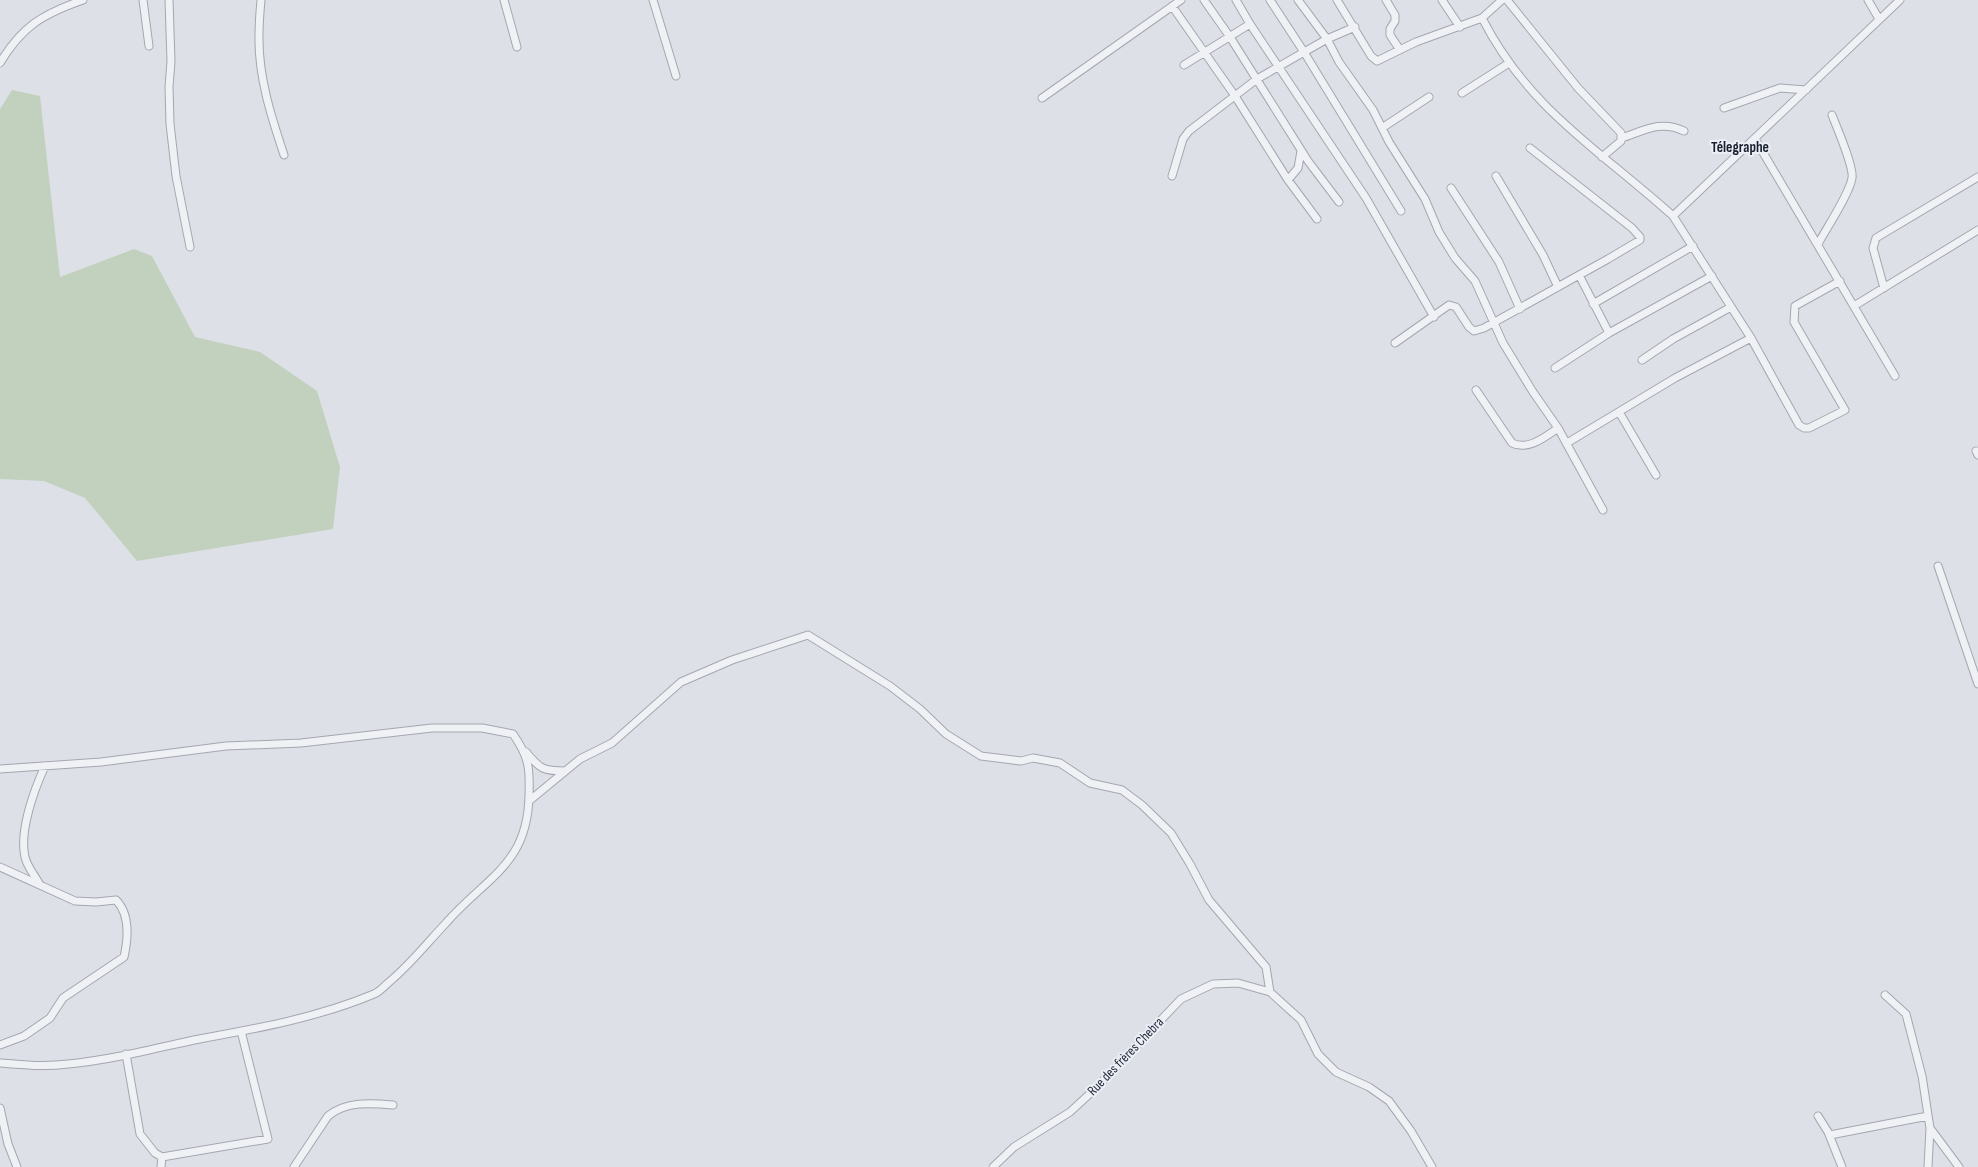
<svg xmlns="http://www.w3.org/2000/svg" width="1978" height="1167" font-family="'Sofia Sans Condensed',sans-serif">
  <style>
    .green { fill: #c2d1be }
    .lines { fill: none; stroke-linecap: round; stroke-linejoin: round }
    .minor-casing { stroke: #a3a7b1; stroke-width: 9 }
    .minor { stroke: #f0f1f5; stroke-width: 7 }
    .labels { text-anchor: middle; stroke-width: 4; stroke-linejoin: round; paint-order: stroke }
    .street-label { font-size: 14px; fill: #272d3e; stroke: #eceff5 }
    .neighbourhood-label { font-size: 15px; font-weight: bold; fill: #191f2e; stroke: #eceff5 }
  </style>
  <rect width="100%" height="100%" fill="#dde0e7"/>
  <path class="green" d="M12,90L40,96L60,277L134,249L152,256L195,337L260,352L317,391L340,467L333,529L137,561L85,498L44,481L0,479V109Z"/>
  <g class="lines">
    <g class="minor-casing">
      <path id="minor" d="M143,0L149,46
        M169,0L171,61L169,87L170,124L176,176L190,247
        M261,0C260,11 259,23 259,35C258,76 271,116 284,155
        M504,0L517,47
        M653,0L676,76
        M1204,0L1230,37L1308,161L1339,202
        M1236,0L1250,24L1366,198L1434,317
        M1270,0L1304,52L1401,211
        M1298,0L1327,39L1339,62L1373,110L1389,142L1425,199L1439,232L1455,258L1475,281L1503,343L1533,392L1558,428L1603,510
        M1337,0L1371,56L1377,61L1416,42L1482,18L1502,0
        M1386,0L1395,15V21L1390,29V35L1400,50
        M1442,0L1460,27
        M1507,0L1578,88L1621,133V141L1602,157
        M1868,0L1879,19
        M1172,6L1235,96L1288,180L1317,219
        M1482,18C1529,110 1600,150 1673,216L1900,0
        M0,63C22,26 43,14 83,0
        M1184,65L1250,24
        M1462,93L1509,63
        M1042,98L1181,0
        M1724,108L1780,88L1806,90
        M1382,128L1429,97
        M1622,138C1645,130 1661,120 1684,131
        M1755,139L1895,376
        M1172,176L1183,139L1189,131L1257,79L1327,39L1355,27
        M1496,176L1543,255L1558,287
        M1288,180L1298,168L1301,151
        M1451,188L1499,262L1520,309
        M1673,216L1751,338L1799,425L1804,428H1809L1845,410L1794,322L1795,306L1840,281
        M1818,244C1826,229 1850,193 1852,178C1854,167 1837,128 1832,115
        M1579,275L1609,333L1712,276
        M1884,288L1873,248L1876,238L1978,177
        M1593,304L1693,246
        M1854,306L1978,230
        M1395,343L1449,305L1456,307L1469,327L1474,331L1484,328L1608,259L1640,240V237L1632,228L1530,148
        M1642,360L1673,339L1731,307
        M1555,368L1609,333
        M1476,390L1512,443C1528,451 1545,437 1558,428
        M1619,412L1656,475
        M1567,443L1675,378L1751,338
        M1976,451L1978,455
        M1938,566L1978,684
        M526,752C540,769 543,771 565,771
        M0,769L101,762L226,746L301,743L432,728H482L513,734C529,757 530,768 529,795C528,865 486,877 446,923C427,943 410,965 388,983C384,987 379,992 374,994C317,1018 254,1029 194,1040C153,1049 110,1060 68,1064C45,1067 23,1065 0,1063
        M529,801L580,759L612,743L681,682L732,660L808,635L890,686L920,709L946,734L981,756L1021,761L1033,758L1060,763L1090,783L1122,790L1142,805L1171,833L1190,864L1209,900L1266,967L1270,992L1301,1020L1318,1054L1336,1072L1369,1087L1389,1101L1411,1131L1432,1167
        M0,867L75,901L96,902L116,900C130,914 128,939 124,957L63,998L50,1018L24,1036L0,1045
        M40,885C36,877 27,867 25,857C19,831 34,790 45,766
        M1885,995L1906,1014L1922,1076L1930,1128
        M126,1054L140,1134L155,1153L162,1157L268,1139L241,1031
        M0,1108L8,1144L17,1167
        M1818,1116L1828,1132L1842,1167
        M1830,1135L1928,1116
        M161,1167L162,1157
        M294,1167L328,1116C346,1101 371,1103 393,1105
        M993,1167L1014,1147L1070,1112L1095,1089L1181,999L1213,984L1238,983L1270,992
        M1928,1167L1930,1128L1959,1167"/>
    </g>
    <use href="#minor" class="minor"/>
  </g>
  <g class="labels">
    <g class="street-label">
      <text transform="translate(1125 1056) rotate(-46)" y="5">Rue des frères Chebra</text>
    </g>
    <g class="neighbourhood-label">
      <text x="1740" y="152">Télegraphe</text>
    </g>
  </g>
</svg>
